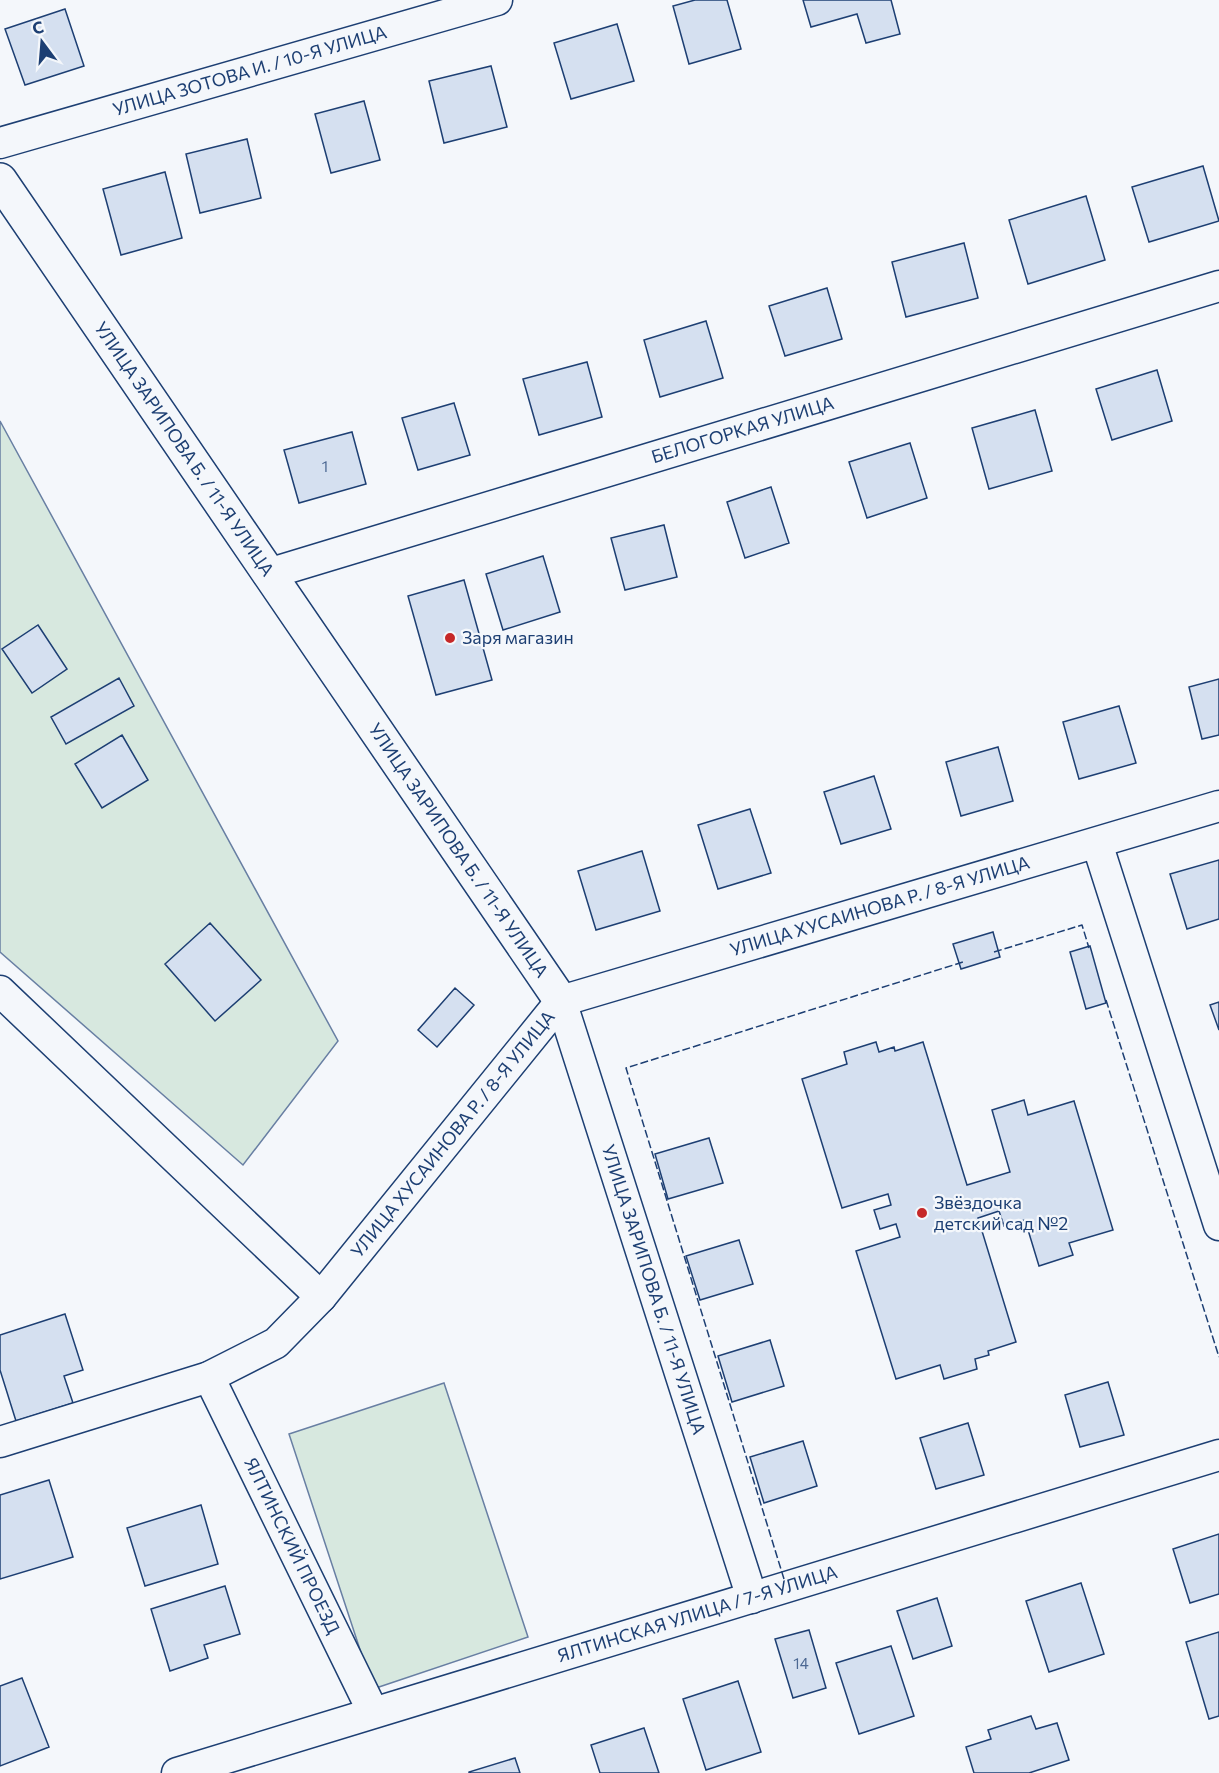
<svg xmlns="http://www.w3.org/2000/svg" width="1219" height="1773" font-family="Commissioner,sans-serif">
  <style>
    .green { fill: #d7e8df; stroke: #687fa3; stroke-width: 1.5 }
    .building { fill: #d5e0f0; stroke: #1d3f73; stroke-width: 1.5 }
    .lines { fill: none; stroke-linecap: round; stroke-linejoin: round }
    .minor-casing { stroke: #1d3f73; stroke-width: 33 }
    .tertiary-casing { stroke: #1d3f73; stroke-width: 36 }
    .minor { stroke: #f4f7fb; stroke-width: 30 }
    .tertiary { stroke: #f4f7fb; stroke-width: 33 }
    .fence { stroke: #1d3f73; stroke-width: 1.5; stroke-dasharray: 8 3; stroke-linecap: butt }
    .poi-dot { fill: #c62828; stroke: #f4f7fb; stroke-width: 2 }
    .labels { text-anchor: middle; stroke-width: 4.5; stroke-linejoin: round; paint-order: stroke }
    .number-label { font-size: 15px; fill: #4b6792 }
    .street-label { font-size: 18px; fill: #1d3f73; stroke: #f4f7fb }
    .poi-label { font-size: 18px; fill: #1d3f73; stroke: #f4f7fb; text-anchor: start }
  </style>
  <rect width="100%" height="100%" fill="#f4f7fb"/>
  <path class="green" d="M0,421L338,1041L243,1165L0,952Z
    M444,1383L528,1637L373,1689L289,1434Z"/>
  <path class="building" d="M695,0H727L741,49L689,64L673,6Z
    M803,0H891L900,34L866,43L857,14L811,27Z
    M65,9L84,66L25,85L5,29Z
    M617,24L634,81L571,99L554,43Z
    M491,66L507,127L444,143L429,81Z
    M364,101L380,160L331,173L315,114Z
    M247,139L261,198L200,213L186,154Z
    M1203,166L1219,221L1149,242L1132,187Z
    M165,172L182,238L121,255L103,189Z
    M1086,196L1105,260L1028,284L1009,220Z
    M964,243L978,298L906,317L892,262Z
    M827,288L842,339L785,356L769,306Z
    M706,321L723,378L660,397L644,340Z
    M587,362L602,417L539,435L523,379Z
    M1157,370L1172,421L1112,440L1096,389Z
    M454,403L470,455L418,470L402,418Z
    M1035,410L1052,471L989,489L972,428Z
    M352,432L366,484L299,503L284,450Z
    M910,443L927,498L867,518L849,462Z
    M771,487L789,543L745,558L727,502Z
    M664,525L677,577L625,590L611,538Z
    M543,556L560,612L503,630L486,574Z
    M464,580L492,680L436,695L408,596Z
    M38,625L67,669L32,693L2,649Z
    M119,678L134,706L66,744L51,717Z
    M1219,679V735L1202,739L1189,687Z
    M1119,706L1136,763L1079,779L1063,722Z
    M122,735L148,780L102,808L75,764Z
    M998,747L1013,801L961,816L946,762Z
    M874,776L891,829L841,844L824,792Z
    M750,809L771,873L718,889L698,825Z
    M642,851L660,911L596,930L578,871Z
    M1219,860V919L1187,929L1170,874Z
    M210,923L261,980L215,1021L165,964Z
    M993,932L1000,957L961,969L953,944Z
    M1090,946L1106,1003L1086,1009L1070,952Z
    M455,988L474,1005L437,1047L418,1030Z
    M1219,1002V1030L1210,1005Z
    M876,1042L879,1052L894,1047L895,1051L923,1042L967,1185L1010,1172L992,1110L1024,1100L1028,1115L1074,1101L1113,1230L1069,1243L1073,1255L1039,1266L1025,1220L1004,1226L999,1211L978,1218L1016,1342L988,1351L989,1355L975,1359L977,1369L944,1379L940,1365L896,1379L856,1251L900,1237L896,1224L880,1229L874,1210L891,1205L888,1194L842,1208L802,1079L847,1064L844,1052Z
    M709,1138L723,1183L668,1199L655,1154Z
    M739,1240L753,1284L700,1300L686,1256Z
    M65,1314L83,1370L64,1376L73,1403L16,1421L0,1370V1335Z
    M770,1340L784,1386L732,1402L718,1356Z
    M1108,1382L1124,1435L1080,1447L1065,1395Z
    M968,1423L984,1475L936,1489L920,1438Z
    M803,1441L817,1486L764,1503L750,1457Z
    M49,1480L73,1557L0,1579V1495Z
    M201,1505L218,1564L145,1586L127,1528Z
    M1219,1534V1594L1190,1603L1173,1549Z
    M1081,1583L1104,1654L1049,1672L1026,1601Z
    M225,1586L240,1634L204,1645L208,1658L170,1671L151,1609Z
    M937,1598L952,1646L913,1659L897,1611Z
    M809,1630L826,1688L793,1698L775,1639Z
    M1219,1632V1716L1209,1719L1186,1642Z
    M891,1646L914,1716L859,1734L836,1663Z
    M22,1678L49,1747L0,1766V1686Z
    M738,1681L761,1752L706,1770L683,1699Z
    M1031,1716L1036,1729L1057,1723L1069,1760L1029,1773H974L966,1747L991,1739L988,1730Z
    M644,1728L659,1773H600L591,1745Z
    M515,1758L520,1773H469V1772Z"/>
  <g class="lines">
    <g class="minor-casing">
      <g id="minor">
        <path id="s1" d="M0,143L497,0"/>
        <path id="s2" d="M268,574L1219,286"/>
        <path d="M1097,843L1219,1225"/>
        <path d="M0,991L321,1297"/>
        <path id="s3" d="M561,1001L752,1598"/>
        <path id="s4" d="M209,1377L373,1712"/>
        <path id="s5" d="M0,1442L209,1377L276,1343L321,1297L561,1001L1219,806"/>
        <path id="s6" d="M177,1773L1219,1455"/>
      </g>
    </g>
    <g class="tertiary-casing">
      <g id="tertiary">
        <path id="s7" d="M0,180L561,1001"/>
      </g>
    </g>
    <use href="#minor" class="minor"/>
    <use href="#tertiary" class="tertiary"/>
    <path class="fence" d="M994,952L1082,925L1089,948
      M1106,1000L1219,1357
      M784,1579L626,1068L963,962"/>
  </g>
  <g class="poi-dot">
    <circle cx="450" cy="638" r="6"/>
    <circle cx="922" cy="1213" r="6"/>
  </g>
  <g class="labels">
    <g class="number-label">
      <text x="325" y="472">1</text>
      <text x="801" y="1669">14</text>
    </g>
    <g class="street-label">
      <text dy="6" stroke="none"><textPath href="#s1" startOffset="260">УЛИЦА ЗОТОВА И. / 10-Я УЛИЦА</textPath></text>
      <text dy="6" stroke="none"><textPath href="#s2" startOffset="496">БЕЛОГОРКАЯ УЛИЦА</textPath></text>
      <text dy="6" stroke="none"><textPath href="#s7" startOffset="326">УЛИЦА ЗАРИПОВА Б. / 11-Я УЛИЦА</textPath></text>
      <text dy="6" stroke="none"><textPath href="#s7" startOffset="812">УЛИЦА ЗАРИПОВА Б. / 11-Я УЛИЦА</textPath></text>
      <text dy="6" stroke="none"><textPath href="#s5" startOffset="1072">УЛИЦА ХУСАИНОВА Р. / 8-Я УЛИЦА</textPath></text>
      <text dy="6" stroke="none"><textPath href="#s5" startOffset="568">УЛИЦА ХУСАИНОВА Р. / 8-Я УЛИЦА</textPath></text>
      <text dy="6" stroke="none"><textPath href="#s3" startOffset="303">УЛИЦА ЗАРИПОВА Б. / 11-Я УЛИЦА</textPath></text>
      <text dy="6" stroke="none"><textPath href="#s4" startOffset="188">ЯЛТИНСКИЙ ПРОЕЗД</textPath></text>
      <text dy="6" stroke="none"><textPath href="#s6" startOffset="544">ЯЛТИНСКАЯ УЛИЦА / 7-Я УЛИЦА</textPath></text>
    </g>
    <g class="poi-label">
      <text x="462" y="644">Заря магазин</text>
      <text x="934" y="1209">Звёздочка<tspan x="934" dy="21">детский сад №2</tspan></text>
    </g>
  </g>
  <g transform="translate(42 42) rotate(344)" stroke="#f4f7fb" stroke-width="4.5" paint-order="stroke">
  <path d="M0-4.5L10 22L0 15L-10 22Z" fill="#1d3f73"/>
  <text y="-9" font-size="16" font-weight="bold" text-anchor="middle" fill="#1d3f73">С</text>
  </g>
</svg>
